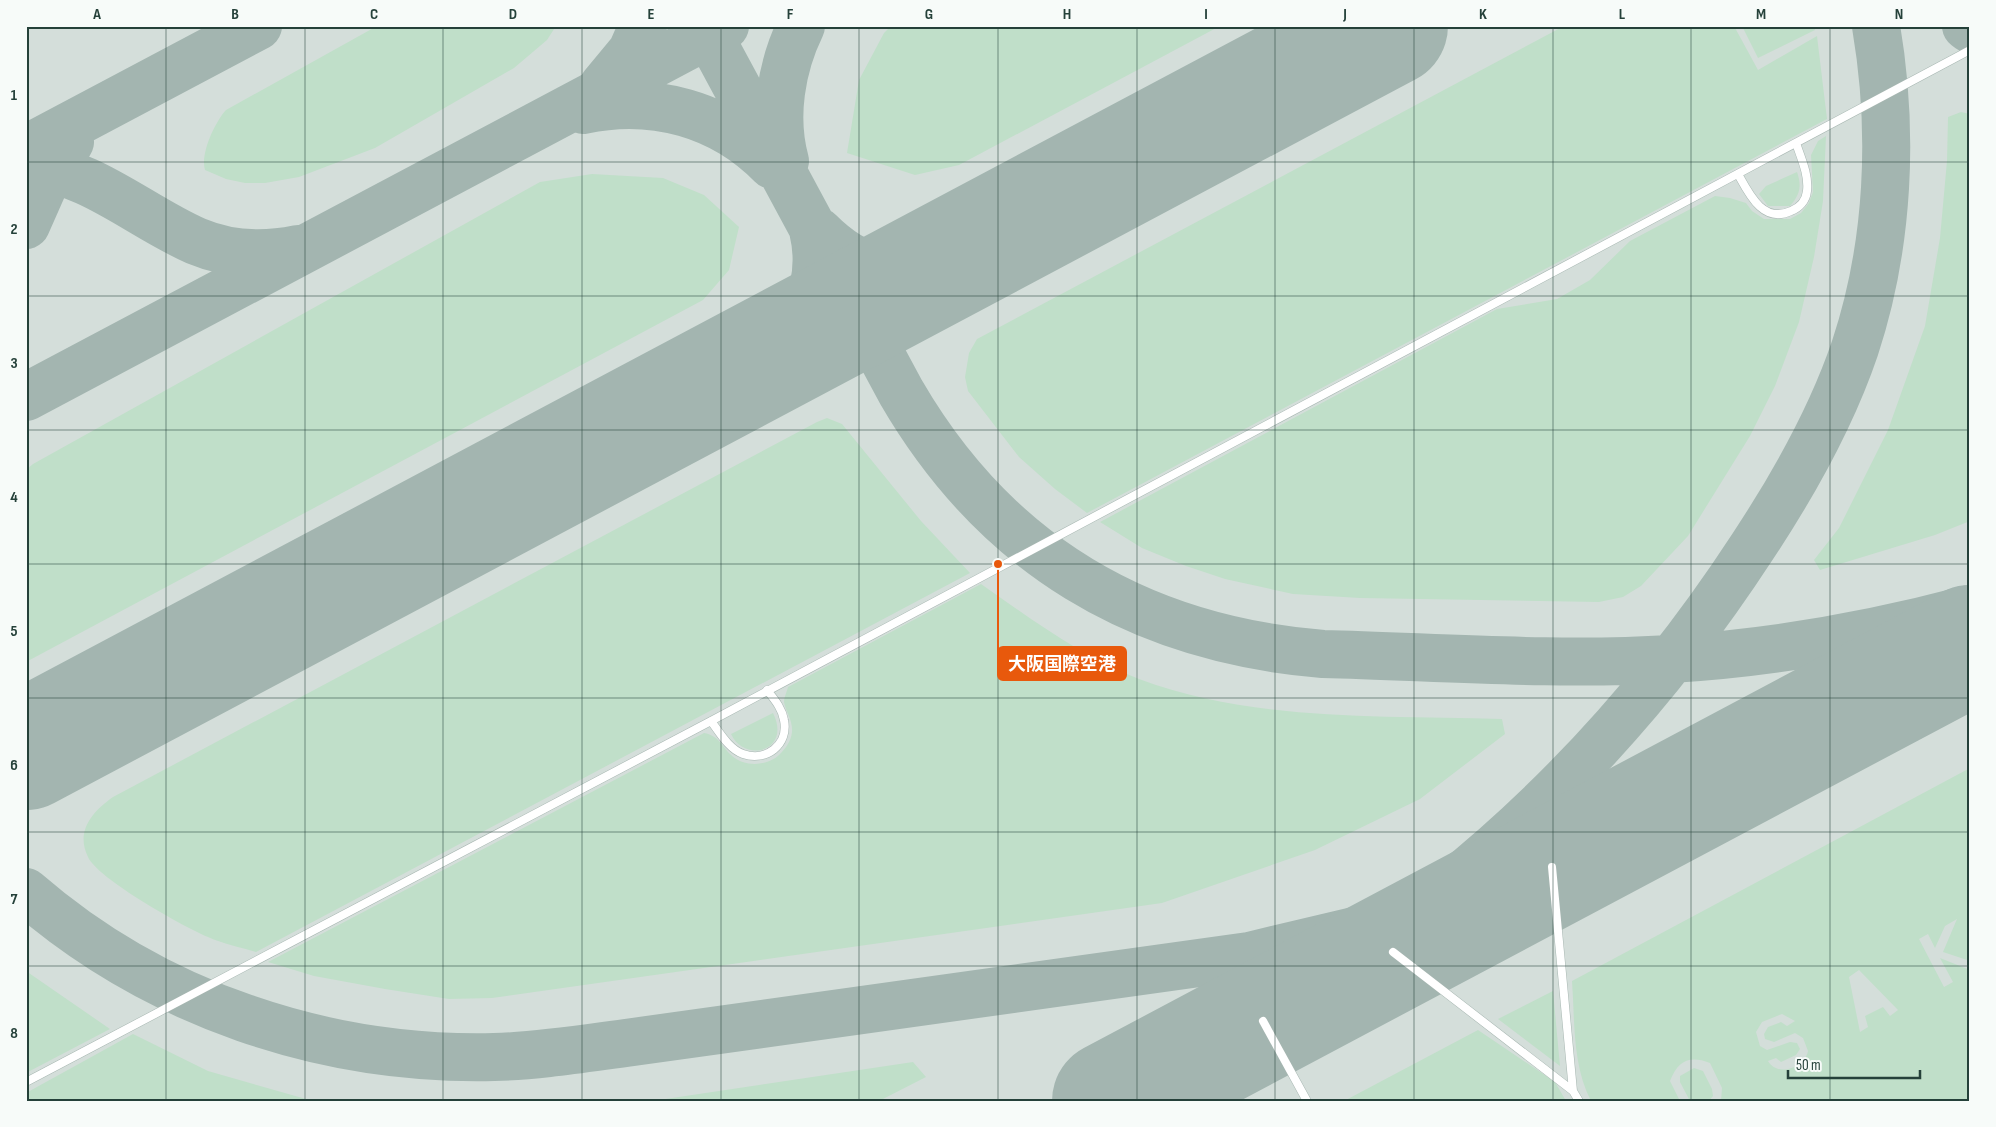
<svg xmlns="http://www.w3.org/2000/svg" width="1996" height="1127" font-family="'Sofia Sans Condensed','Noto Sans JP',sans-serif">
  <style>
    .built { fill: #d4deda }
    .green { fill: #c0dfc9; fill-rule: evenodd }
    .lines { fill: none; stroke-linecap: round; stroke-linejoin: round }
    .taxiway { stroke: #a3b5b0; stroke-width: 48 }
    .runway { stroke: #a3b5b0; stroke-width: 120 }
    .service-casing { stroke: #a8b7b2; stroke-width: 9 }
    .service { stroke: #fff; stroke-width: 8 }
    .grid { fill: none; stroke: #25413a; stroke-width: 1; stroke-opacity: 0.55 }
    .leader { fill: none; stroke: #e8590c; stroke-width: 2 }
    .callout-dot { fill: #e8590c; stroke: #f7fbf9; stroke-width: 2 }
    .callout { fill: #e8590c; stroke: #e8590c; stroke-width: 2 }
    .callout-label { font-size: 18px; text-anchor: middle; font-weight: bold; fill: #fff }
    .neatline { fill: none; stroke: #25413a; stroke-width: 2 }
    .grid-label { font-size: 16px; text-anchor: middle; font-weight: bold; fill: #25413a }
  </style>
  <rect width="100%" height="100%" fill="#e6eeeb"/>
  <path class="built" d="M26,26H1970V1101H26Z"/>
  <path class="green" d="M377,26H556L547,40L514,68L375,148L299,177L265,183H245L226,179L205,170C200,154 215,122 226,110Z
    M891,26H1220L959,165L915,175L847,153L859,80L884,33Z
    M1564,26H1734L1758,70L1817,36L1827,119L1087,513L1055,489L1019,457L968,391L965,377L969,353L977,339Z
    M1742,26H1814L1815,30L1758,58Z
    M1961,112L1970,114V521L1935,535L1820,570L1814,560L1839,528L1888,430L1925,326L1940,238L1947,161L1948,117Z
    M1826,136L1823,201L1814,257L1799,322L1775,386L1750,436L1688,536L1641,586L1623,597L1599,602L1360,598L1293,594L1225,579L1186,566L1142,548L1100,522L1497,309L1557,299L1590,280L1630,241L1715,196L1730,198L1746,203L1752,211L1764,219H1790L1801,213L1809,203L1813,192L1811,155L1818,141Z
    M1797,172C1802,186 1800,195 1790,206H1768L1759,194L1766,186Z
    M592,174L663,178L704,195L739,227L729,270L703,300L26,662V470L33,464L540,182Z
    M827,418L842,424L921,521L970,573L256,952C240,947 223,944 208,937C184,927 98,879 88,857C75,831 93,811 113,797L817,422Z
    M981,584C1031,619 1082,657 1139,679C1254,722 1381,715 1502,719L1505,734L1420,799L1315,850L1162,903L492,998L449,999L385,989L314,976L268,962L704,733C719,736 720,744 730,754C742,767 766,767 779,755C785,749 791,742 792,732C793,721 786,712 784,702C784,698 787,691 788,687Z
    M773,713C792,751 745,764 731,734Z
    M1970,768V961L1943,952L1957,919L1945,926L1935,948L1928,934L1919,939L1944,987L1953,982L1940,958L1970,970V1100L1721,1101L1722,1088L1710,1063C1689,1055 1678,1061 1670,1081L1680,1101H1591C1572,1064 1575,1022 1572,981ZM1859,970L1898,1010L1890,1016L1883,1007L1865,1016L1868,1027L1860,1032L1849,977ZM1782,1014L1795,1021L1787,1026L1781,1022L1768,1027L1764,1034L1765,1039L1774,1042L1795,1033L1803,1038L1808,1051C1805,1067 1778,1078 1768,1061L1776,1058L1781,1062L1796,1055L1800,1049L1797,1043L1790,1042L1767,1050L1760,1046L1756,1032L1762,1022Z
    M26,971L110,1029L26,1073Z
    M1553,991L1560,1066L1498,1019Z
    M1478,1030L1555,1082L1566,1101H1344Z
    M133,1034L208,1071L313,1101H26V1093Z
    M913,1062L926,1077L879,1101H652Z
    M1694,1068L1703,1071L1712,1089L1713,1096L1709,1101H1690L1680,1082V1076Z"/>
  <g class="lines">
    <path class="taxiway" d="M704,26L901,392C995,554 1138,639 1323,654C1439,657 1556,666 1671,659C1772,653 1872,635 1970,609
      M1966,26L1970,29
      M603,86L632,51L643,26
      M583,110C653,95 722,114 772,165
      M26,149L258,26
      M785,161C773,117 781,67 801,26
      M26,165C91,170 139,216 196,241C229,255 264,256 298,249
      M26,225L49,173L70,142
      M819,232C861,274 897,278 951,259
      M752,364C764,356 776,348 786,338C814,311 822,267 813,230
      M26,397L725,26
      M26,744L65,729
      M1445,889C1565,793 1669,675 1753,546C1794,484 1831,419 1855,348C1889,245 1894,132 1876,26
      M26,892C155,1004 324,1061 494,1057C540,1056 587,1048 633,1042L1249,956L1375,926L1415,913L1506,879L1636,822
      M1210,1048L1319,980L1386,934"/>
    <path class="runway" d="M26,750L1388,26
      M1112,1101L1970,645"/>
    <g class="service-casing">
      <path id="service" d="M1738,174C1749,194 1763,224 1791,211C1799,208 1806,201 1807,191C1809,175 1801,158 1796,143
        M711,721C720,733 729,749 743,754C766,762 789,745 784,720C782,708 774,699 767,690
        M1552,867L1573,1091
        M1393,952L1573,1091L1579,1101
        M1263,1021L1307,1101
        M26,1082L711,721L1970,50"/>
    </g>
    <use href="#service" class="service"/>
  </g>
  <path class="grid" d="M166,26V1101M305,26V1101M443,26V1101M582,26V1101M721,26V1101M859,26V1101M998,26V1101M1137,26V1101M1275,26V1101M1414,26V1101M1553,26V1101M1691,26V1101M1830,26V1101M26,162H1970M26,296H1970M26,430H1970M26,564H1970M26,698H1970M26,832H1970M26,966H1970"/>
  <path class="leader" d="M998 564L998 664"/>
  <circle class="callout-dot" cx="998" cy="564" r="5"/>
  <rect class="callout" x="998" y="647" width="128" height="33" rx="5"/>
  <g class="callout-label">
    <text x="1062" y="670">大阪国際空港</text>
  </g>
  <rect width="1996" height="1127" fill="none" stroke="#f7fbf9" stroke-width="55"/>
  <path d="M1788 1070v8h132v-8" fill="none" stroke="#25413a" stroke-width="2.5"/>
  <text x="1796" y="1070" font-size="15" fill="#25413a" stroke="#f7fbf9" stroke-width="4" paint-order="stroke">50 m</text>
  <rect x="28" y="28" width="1940" height="1072" class="neatline"/>
  <g class="grid-label">
    <text x="97" y="19">A</text>
    <text x="235" y="19">B</text>
    <text x="374" y="19">C</text>
    <text x="513" y="19">D</text>
    <text x="651" y="19">E</text>
    <text x="790" y="19">F</text>
    <text x="929" y="19">G</text>
    <text x="1067" y="19">H</text>
    <text x="1206" y="19">I</text>
    <text x="1345" y="19">J</text>
    <text x="1483" y="19">K</text>
    <text x="1622" y="19">L</text>
    <text x="1761" y="19">M</text>
    <text x="1899" y="19">N</text>
    <text x="14" y="100">1</text>
    <text x="14" y="234">2</text>
    <text x="14" y="368">3</text>
    <text x="14" y="502">4</text>
    <text x="14" y="636">5</text>
    <text x="14" y="770">6</text>
    <text x="14" y="904">7</text>
    <text x="14" y="1038">8</text>
  </g>
</svg>
